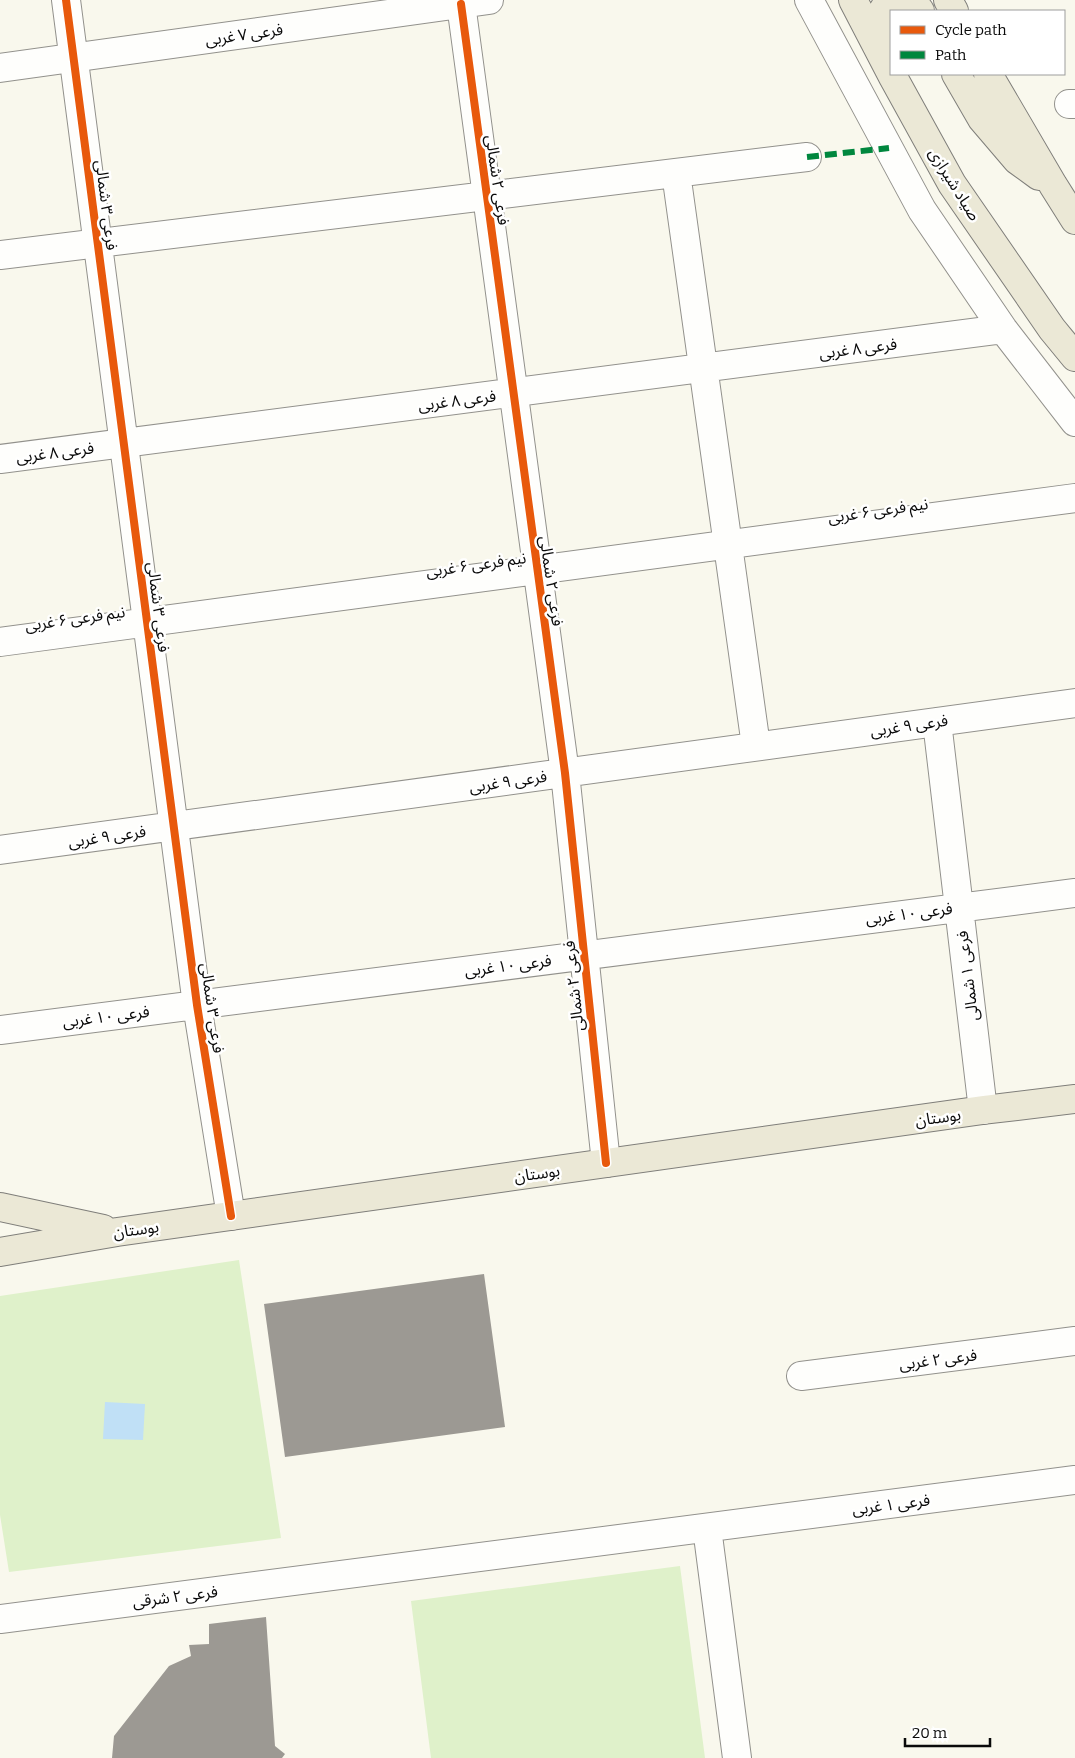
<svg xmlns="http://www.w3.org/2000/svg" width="1075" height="1758" font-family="Bitter,'Noto Sans Arabic',serif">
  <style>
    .green { fill: #dff1ca }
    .water { fill: #c0e0f6 }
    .building { fill: #9c9993 }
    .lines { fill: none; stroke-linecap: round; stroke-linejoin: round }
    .minor-casing { stroke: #92918c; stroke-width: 30 }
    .major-casing { stroke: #7f7e7a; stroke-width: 30 }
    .minor { stroke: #fefefc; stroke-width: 28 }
    .major { stroke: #ebe8d6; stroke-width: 28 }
    .quiet { stroke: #00873e; stroke-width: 6; stroke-dasharray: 12 6; stroke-linecap: butt }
    .cycleway-casing { stroke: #fff; stroke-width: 11 }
    .cycleway { stroke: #e8590c; stroke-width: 8 }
    .labels { text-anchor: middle; stroke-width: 5; stroke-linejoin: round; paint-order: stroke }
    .street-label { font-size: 16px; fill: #0a0a0a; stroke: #fff }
  </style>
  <rect width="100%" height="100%" fill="#f9f8ed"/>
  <path class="green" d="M239,1260L281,1538L9,1572L0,1515V1296Z
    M680,1566L705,1758H431L411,1601Z"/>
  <path class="water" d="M105,1402L145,1404L143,1440L103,1439Z"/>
  <path class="building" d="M484,1274L505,1427L285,1457L264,1304Z
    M266,1617L275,1746L285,1754L282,1758H112L114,1736L169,1666L191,1656L189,1645L209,1644V1624Z"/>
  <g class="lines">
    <g class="minor-casing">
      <path id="minor" d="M66,0L197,1005L231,1216
        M809,0L922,210L1003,329L1075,422
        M461,4L565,773L606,1163
        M0,68L489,0
        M1069,104H1075
        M676,173L756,746
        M0,255L807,157
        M0,459L1003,329
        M0,642L1075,498
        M937,722L983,1110
        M0,850L1075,703
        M0,1030L1075,893
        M801,1376L1075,1341
        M707,1528L737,1758
        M0,1619L1075,1480"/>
    </g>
    <g class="major-casing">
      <path id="major" d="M853,0L893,77L952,184L1052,329L1075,357
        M907,0L915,4L920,11
        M948,0L954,11
        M891,46L886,34L882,12L887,4L899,0
        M956,74L982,119L1017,160L1039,176
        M988,74L1053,185L1075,220
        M0,1207L103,1229
        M0,1252L117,1232L983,1110L1075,1099"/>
    </g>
    <use href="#minor" class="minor"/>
    <use href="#major" class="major"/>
    <path class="quiet" d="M807,157L889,148"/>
    <g class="cycleway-casing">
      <path id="cycleway" d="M66,0L197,1005L231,1216
        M461,4L565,773L606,1163"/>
    </g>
    <use href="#cycleway" class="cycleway"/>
  </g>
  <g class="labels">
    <g class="street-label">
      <text transform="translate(244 34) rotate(-8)" y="6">فرعی ۷ غربی</text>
      <text transform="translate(498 180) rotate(82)" y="6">فرعی ۲ شمالی</text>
      <text transform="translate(955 184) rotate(58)" y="6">صیاد شیرازی</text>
      <text transform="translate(107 205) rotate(83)" y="6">فرعی ۳ شمالی</text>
      <text transform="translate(858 348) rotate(-7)" y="6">فرعی ۸ غربی</text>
      <text transform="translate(457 400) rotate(-7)" y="6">فرعی ۸ غربی</text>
      <text transform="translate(55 452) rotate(-7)" y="6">فرعی ۸ غربی</text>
      <text transform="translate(878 510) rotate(-8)" y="6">نیم فرعی ۶ غربی</text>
      <text transform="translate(476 564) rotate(-8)" y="6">نیم فرعی ۶ غربی</text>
      <text transform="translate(552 581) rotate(82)" y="6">فرعی ۲ شمالی</text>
      <text transform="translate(159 607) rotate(83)" y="6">فرعی ۳ شمالی</text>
      <text transform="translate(75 618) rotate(-8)" y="6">نیم فرعی ۶ غربی</text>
      <text transform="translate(909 725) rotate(-8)" y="6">فرعی ۹ غربی</text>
      <text transform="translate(508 781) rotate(-8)" y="6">فرعی ۹ غربی</text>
      <text transform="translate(107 836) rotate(-8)" y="6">فرعی ۹ غربی</text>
      <text transform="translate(909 913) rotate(-7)" y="6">فرعی ۱۰ غربی</text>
      <text transform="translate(508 965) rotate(-7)" y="6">فرعی ۱۰ غربی</text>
      <text transform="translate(967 976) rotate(-97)" y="6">فرعی ۱ شمالی</text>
      <text transform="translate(573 986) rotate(-96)" y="6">فرعی ۲ شمالی</text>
      <text transform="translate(213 1008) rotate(82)" y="6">فرعی ۳ شمالی</text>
      <text transform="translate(106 1016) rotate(-7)" y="6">فرعی ۱۰ غربی</text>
      <text transform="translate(938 1117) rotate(-8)" y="6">بوستان</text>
      <text transform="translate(537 1173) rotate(-8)" y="6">بوستان</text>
      <text transform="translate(136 1229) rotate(-8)" y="6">بوستان</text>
      <text transform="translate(938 1359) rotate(-7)" y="6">فرعی ۲ غربی</text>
      <text transform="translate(891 1504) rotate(-7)" y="6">فرعی ۱ غربی</text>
      <text transform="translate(175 1596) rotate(-7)" y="6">فرعی ۲ شرقی</text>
    </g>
  </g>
  <rect x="890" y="10" width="175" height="65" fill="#ffffff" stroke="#9d9d9d"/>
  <rect x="900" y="26" width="25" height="8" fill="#e8590c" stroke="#9d9d9d"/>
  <text x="935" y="35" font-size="15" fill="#0a0a0a">Cycle path</text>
  <rect x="900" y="51" width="25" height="8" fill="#00873e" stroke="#9d9d9d"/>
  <text x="935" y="60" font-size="15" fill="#0a0a0a">Path</text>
  <path d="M905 1738v8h85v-8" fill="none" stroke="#0a0a0a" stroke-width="2.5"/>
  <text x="912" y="1738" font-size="15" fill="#0a0a0a" stroke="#ffffff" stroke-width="4" paint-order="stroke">20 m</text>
</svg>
